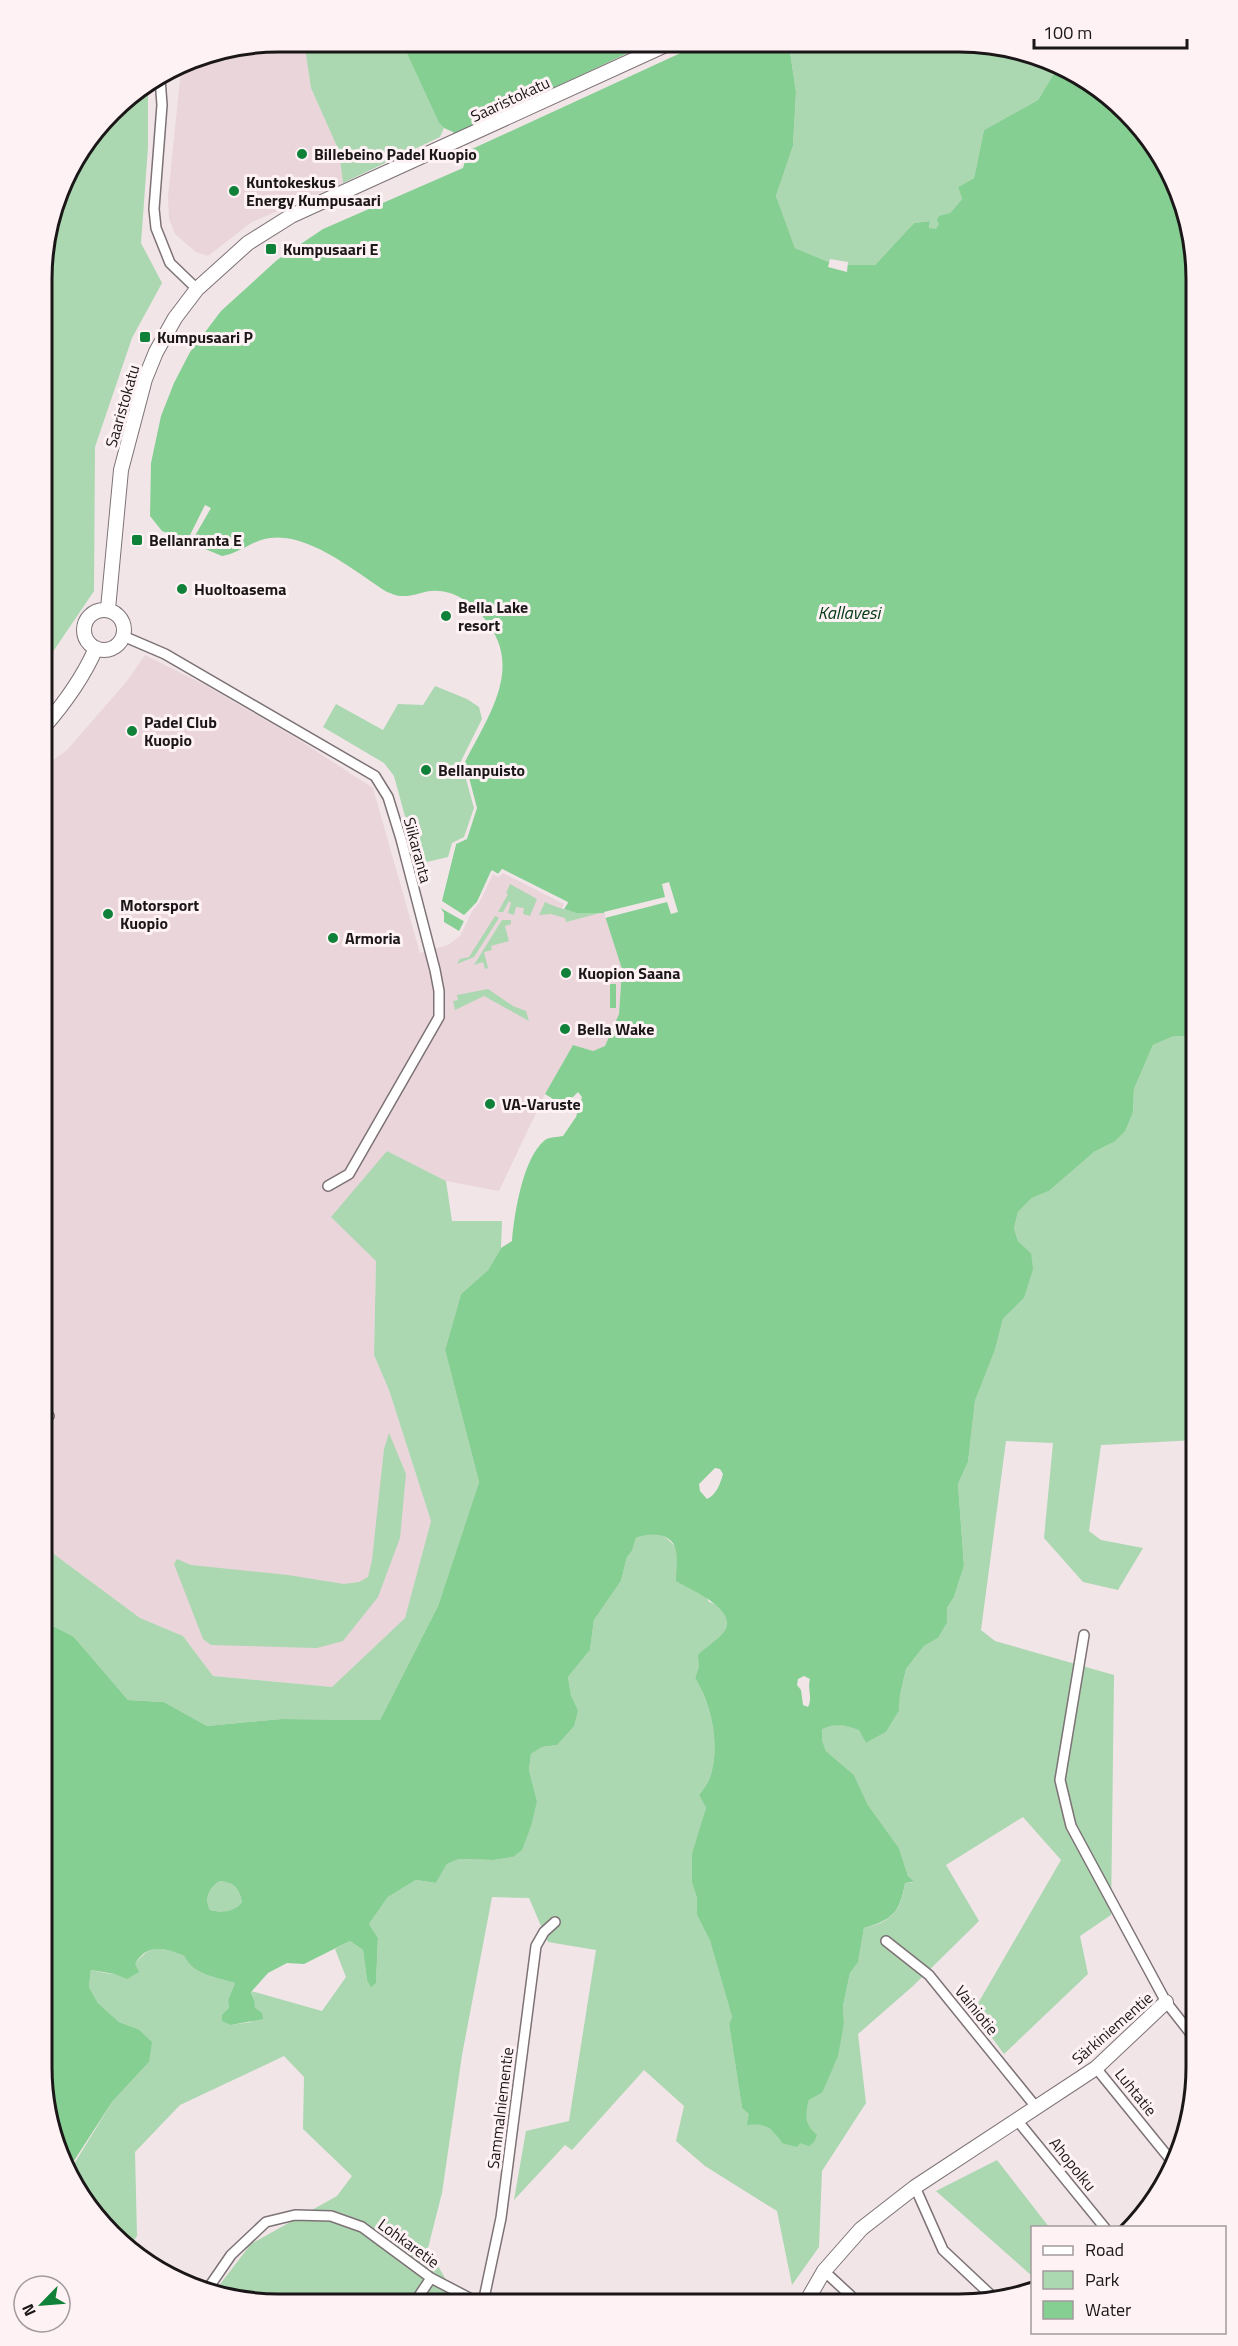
<svg xmlns="http://www.w3.org/2000/svg" width="1238" height="2346" font-family="'Titillium Web',sans-serif">
  <style>
    .built { fill: #ead5db }
    .green { fill: #abd7b1 }
    .water { fill: #86cf93; fill-rule: evenodd }
    .pier { fill: #f1e5e8 }
    .lines { fill: none; stroke-linecap: round; stroke-linejoin: round }
    .street-casing { stroke: #7d7275; stroke-width: 12 }
    .secondary-casing { stroke: #7d7275; stroke-width: 16 }
    .street { stroke: #fff; stroke-width: 9 }
    .secondary { stroke: #fff; stroke-width: 14 }
    .poi-dot { fill: #108138; stroke: #fef2f5; stroke-width: 2 }
    .labels { text-anchor: middle; stroke-width: 6; stroke-linejoin: round; paint-order: stroke }
    .street-label { font-size: 16px; fill: #1b1718; stroke: #fef2f5 }
    .poi-label { font-size: 16px; font-weight: bold; fill: #1b1718; stroke: #fef2f5; text-anchor: start }
    .water-label { font-size: 18px; font-style: italic; fill: #003a14; stroke: #fef2f5 }
    .rim { fill: none; stroke: #1b1718; stroke-width: 3 }
  </style>
  <rect width="100%" height="100%" fill="#f1e5e8"/>
  <path class="built" d="M279,42H304L311,88L339,151L343,183L252,222L208,256L196,252L175,234L169,219L168,196L180,79L186,64L190,60Z
    M145,655L205,685L296,738L373,788L420,953L448,945L460,936L492,871L502,869L604,912L622,969L619,1014L605,1046L593,1051L573,1045L545,1094L499,1191L446,1181L387,1151L376,1261L374,1355L389,1390L431,1521L405,1618L332,1687L213,1676L183,1636L140,1618L43,1546V768L67,750L127,681Z"/>
  <path class="green" d="M304,42L402,43L439,123L444,128L440,137L343,183L339,151L311,88Z
    M789,45L1005,46L1059,65L1038,100L984,130L974,178L958,187L962,199L936,229H929L930,221L914,223L875,265H836L795,248L776,196L793,146L796,92Z
    M148,85V147L141,243L162,283L132,338L95,447L94,591L44,665V248L67,174L123,101Z
    M435,686L467,699L479,707L482,719L461,761L474,808L464,837L452,843L448,857L418,864L394,776L384,763L323,727L336,704L383,730L398,704L423,705Z
    M510,884L537,899L530,916L523,914L524,908L516,907L514,915L508,913L511,903L509,901L503,912H498L508,894L506,893Z
    M545,902C565,912 581,913 604,912L566,922L565,918L551,914L539,915Z
    M495,916L499,918L474,957L457,964L460,959L469,957Z
    M502,920H511V924L505,926L509,941L491,946L492,950L484,952L488,968L485,969L483,962L474,965Z
    M488,989L513,1006L526,1011L529,1021L484,996L455,1010L453,1001L458,1000L457,995Z
    M1174,1036L1196,1037V1440L1101,1445L1089,1531L1101,1540L1143,1548L1118,1590L1083,1582L1044,1538L1053,1443L1006,1441L981,1630L995,1641L1114,1675L1111,1915L1080,1936L1088,1974L1004,2054L973,2012L1061,1860L1023,1817L946,1865L979,1921L913,1986L858,2034L866,2103L822,2171L819,2247L792,2285L777,2211L705,2166L676,2141L684,2106L644,2070L572,2150L565,2145L514,2200L526,2131L569,2121L596,1950L548,1942L529,1898L492,1897L462,2055L442,2193L428,2248L459,2303L248,2302L214,2292L251,2244L337,2196L352,2176L303,2129L304,2077L284,2056L180,2105L135,2152L137,2236L128,2249L123,2245L82,2198L77,2188L83,2178L71,2169L112,2102L149,2062L138,2029L119,2022L98,2003L89,1987L91,1970C98,1971 108,1975 115,1973C148,1967 136,1935 184,1956C193,1975 216,1977 235,1983L228,2000L231,2025L251,2022C254,2010 256,2003 251,1991L322,2011L346,1977L335,1949L350,1941L363,1950L367,1980L376,1983L378,1938L369,1924L388,1897L416,1880L436,1883L447,1864L459,1859L493,1860L513,1857L537,1801L529,1770L531,1754L542,1747L557,1745L578,1710L571,1695L568,1677L590,1650L594,1620L621,1581L627,1557L632,1551L636,1538C643,1535 651,1531 659,1534C678,1540 698,1584 709,1602C722,1606 734,1618 724,1632C719,1639 705,1648 699,1655V1666L695,1678C711,1705 720,1743 711,1774C709,1781 703,1789 699,1795L706,1808L692,1883L697,1898V1915L710,1941L732,2017L729,2024L742,2108L774,2132L782,2143L809,2128L805,2115L809,2100L822,2093L844,2023L843,2006L850,1973L858,1961L864,1928C892,1922 901,1911 905,1883H913L908,1876L899,1848L868,1805L854,1775L826,1751L822,1740V1728C836,1723 845,1725 859,1729L866,1743L886,1732L899,1711L900,1695L906,1669L924,1646L938,1638L947,1623V1608L954,1597L964,1566L958,1484L968,1462L975,1401L995,1350L1003,1319L1024,1298L1031,1253L1018,1241L1014,1228L1018,1212L1032,1198L1049,1191L1094,1152L1114,1142L1133,1112L1134,1089L1153,1045Z
    M387,1151L446,1181L452,1221H502L501,1248L488,1270L461,1294L445,1350L479,1482L438,1606L380,1720L281,1719L207,1726L164,1702L128,1700L74,1637L42,1620L43,1546L140,1618L183,1636L213,1676L332,1687L405,1618L431,1521L389,1390L374,1355L376,1261L331,1217Z
    M389,1433L406,1474L400,1538L378,1597L343,1641L317,1648L211,1645L203,1639L174,1564L177,1559L191,1565L288,1575L344,1584L359,1582L368,1577L372,1560L384,1449Z
    M220,1881C234,1883 239,1887 242,1902C234,1912 222,1913 210,1910C204,1899 209,1887 220,1881Z
    M997,2160L1049,2227L1032,2228V2276L936,2191Z"/>
  <path class="water" d="M402,43L789,45L796,92L793,146L776,196L795,248L836,265H875L914,223L930,221L929,228L936,229L939,224L937,220L939,216L950,213L962,199L958,187L974,178L984,130L1038,100L1059,65L1115,101L1156,148L1184,203L1196,279V1037L1174,1036L1153,1045L1134,1089L1133,1112L1125,1131L1114,1142L1094,1152L1049,1191L1032,1198L1018,1212L1014,1228L1018,1241L1031,1253L1033,1269L1024,1298L1003,1319L995,1350L975,1401L968,1462L958,1484L964,1566L954,1597L947,1608V1623L938,1638L924,1646L906,1669L900,1695L899,1711L886,1732L866,1743L859,1730C845,1725 836,1723 822,1729V1740L826,1751L854,1775L868,1805L899,1848L908,1876L914,1882L905,1883C900,1913 892,1920 864,1928L858,1962L850,1973L843,2006L844,2023L838,2056L822,2093L809,2100C805,2115 804,2124 817,2135L814,2142L809,2146L800,2143L797,2147L782,2143C771,2127 766,2123 747,2125L749,2114L742,2108L729,2024L732,2017L710,1941L697,1915V1898L692,1883V1854L706,1808L699,1795C703,1789 709,1782 711,1774C720,1743 711,1704 695,1678L699,1666L698,1655C706,1647 716,1641 723,1633C742,1611 691,1590 676,1581C676,1571 678,1560 676,1551C673,1532 649,1532 636,1538L632,1551L627,1557L621,1581L594,1620L590,1650L568,1677L571,1695L578,1710L574,1726L557,1745L542,1747L531,1754L529,1770L537,1801L531,1826L522,1850L513,1857L493,1860L459,1859L447,1864L436,1883L416,1880L388,1897L369,1924L378,1938L376,1983L371,1987L367,1980L363,1950L350,1941L304,1964L287,1963L268,1973L251,1992L254,2000L255,2008L262,2013L263,2019L231,2025L222,2021V2015L229,2008L228,2000L235,1983C216,1977 193,1975 184,1956C165,1948 147,1943 135,1964L139,1972L127,1979L115,1974L91,1970L89,1987L98,2003L119,2022L138,2029L152,2042L149,2062L112,2102L68,2170L54,2143L42,2067V1620L74,1637L128,1700L164,1702L207,1726L281,1719L380,1720L438,1606L479,1482L445,1350L461,1294L488,1270L501,1248L512,1241C514,1215 523,1157 545,1140C549,1137 558,1137 563,1136L576,1117L582,1097L578,1092L564,1106L545,1094L573,1045L593,1051L605,1046L619,1014L622,969L604,913H577L564,909L568,903L502,869L499,874L491,871L477,902L464,916V921L459,931L444,922V913L440,907L456,844L467,839L477,808L465,762C487,718 522,671 489,625C480,611 466,598 450,593C426,586 420,597 400,596C396,596 391,593 387,592C356,572 308,532 270,538C253,540 239,553 222,556L162,531L150,516L151,463L161,416L174,383L190,352L221,311L277,260L323,229L463,168L466,158L453,132L444,128L439,123ZM715,1468L720,1469L723,1474C720,1484 717,1494 707,1499L700,1491L699,1484ZM804,1676L810,1679C807,1689 813,1698 808,1707L803,1705L801,1690L797,1685L798,1679ZM220,1881C234,1883 239,1887 242,1902C234,1912 222,1913 210,1910C204,1899 209,1887 220,1881Z
    M610,984H616V1008H610Z"/>
  <path class="pier" d="M647,44L698,45L461,154L452,136Z
    M830,259L848,262L847,272L828,267Z
    M205,505L211,508L192,541L189,539L191,533Z
    M453,843L456,844L442,901L464,915L477,902L492,870L498,874L502,869L568,902L564,909L562,908L564,904L503,873L498,877L493,874L479,903L467,916V923L437,906Z
    M669,882L678,912L671,914L667,902L605,918L604,912L665,897L662,884Z"/>
  <g class="lines">
    <g class="street-casing">
      <path id="street" d="M160,78L162,105L154,209L156,228L170,263L197,289
        M123,636L165,654L375,776L388,797L401,839L435,970L439,991V1017L349,1174L328,1186
        M43,1412L49,1416
        M1084,1635L1060,1780L1071,1826L1166,2002L1195,2039
        M886,1941L929,1975L1036,2107
        M1096,2068L1174,2164
        M1017,2120L1105,2228
        M915,2187L943,2250L994,2298
        M824,2271L850,2295L844,2304
        M207,2290L231,2255L266,2222L295,2215L331,2216L362,2227L431,2278L479,2303
        M850,2295L859,2304
        M415,2302L431,2278
        M483,2303L501,2218L536,1946L544,1932L555,1922"/>
    </g>
    <g class="secondary-casing">
      <path id="secondary" d="M108,609L121,470L145,379L156,352L175,318L197,289L248,243L291,216L668,44
        M84 630a20 20 0 1 1 40 0a20 20 0 1 1-40 0Z
        M43,728C64,704 83,678 96,648
        M805,2304L824,2271L861,2229L915,2187L1096,2068L1166,2002"/>
    </g>
    <use href="#street" class="street"/>
    <use href="#secondary" class="secondary"/>
  </g>
  <g class="poi-dot">
    <circle cx="302" cy="154" r="6"/>
    <circle cx="234" cy="191" r="6"/>
    <rect x="265" y="243" width="12" height="12" rx="3"/>
    <rect x="139" y="331" width="12" height="12" rx="3"/>
    <rect x="131" y="534" width="12" height="12" rx="3"/>
    <circle cx="182" cy="589" r="6"/>
    <circle cx="446" cy="616" r="6"/>
    <circle cx="132" cy="731" r="6"/>
    <circle cx="426" cy="770" r="6"/>
    <circle cx="108" cy="914" r="6"/>
    <circle cx="333" cy="938" r="6"/>
    <circle cx="566" cy="973" r="6"/>
    <circle cx="565" cy="1029" r="6"/>
    <circle cx="490" cy="1104" r="6"/>
  </g>
  <g class="labels">
    <g class="street-label">
      <text transform="translate(510 99) rotate(-25)" y="6">Saaristokatu</text>
      <text transform="translate(122 406) rotate(-74)" y="6">Saaristokatu</text>
      <text transform="translate(418 850) rotate(75)" y="6">Siikaranta</text>
      <text transform="translate(977 2010) rotate(51)" y="6">Vainiotie</text>
      <text transform="translate(1112 2028) rotate(-41)" y="6">Särkiniementie</text>
      <text transform="translate(1136 2092) rotate(51)" y="6">Luhtatie</text>
      <text transform="translate(500 2108) rotate(-83)" y="6">Sammalniementie</text>
      <text transform="translate(1073 2164) rotate(51)" y="6">Ahopolku</text>
      <text transform="translate(409 2243) rotate(36)" y="6">Lohkaretie</text>
    </g>
    <g class="poi-label">
      <text x="314" y="160">Billebeino Padel Kuopio</text>
      <text x="246" y="188">Kuntokeskus<tspan x="246" dy="18">Energy Kumpusaari</tspan></text>
      <text x="283" y="255">Kumpusaari E</text>
      <text x="157" y="343">Kumpusaari P</text>
      <text x="149" y="546">Bellanranta E</text>
      <text x="194" y="595">Huoltoasema</text>
      <text x="458" y="613">Bella Lake<tspan x="458" dy="18">resort</tspan></text>
      <text x="144" y="728">Padel Club<tspan x="144" dy="18">Kuopio</tspan></text>
      <text x="438" y="776">Bellanpuisto</text>
      <text x="120" y="911">Motorsport<tspan x="120" dy="18">Kuopio</tspan></text>
      <text x="345" y="944">Armoria</text>
      <text x="578" y="979">Kuopion Saana</text>
      <text x="577" y="1035">Bella Wake</text>
      <text x="502" y="1110">VA-Varuste</text>
    </g>
    <g class="water-label">
      <text x="849" y="619">Kallavesi</text>
    </g>
  </g>
  <path d="M0 0H1238V2346H0ZM279 52H959A227 227 0 0 1 1186 279V2067A227 227 0 0 1 959 2294H279A227 227 0 0 1 52 2067V279A227 227 0 0 1 279 52Z" fill="#fef2f5" fill-rule="evenodd"/>
  <path class="rim" d="M279 52H959A227 227 0 0 1 1186 279V2067A227 227 0 0 1 959 2294H279A227 227 0 0 1 52 2067V279A227 227 0 0 1 279 52Z"/>
  <rect x="1031" y="2226" width="195" height="108" fill="#fef2f5" stroke="#a39a9d" stroke-width="1.5"/>
  <rect x="1043" y="2246" width="30" height="9" fill="#ffffff" stroke="#a39a9d" stroke-width="1.5"/>
  <text x="1085" y="2256" font-size="18" fill="#1b1718">Road</text>
  <rect x="1043" y="2271" width="30" height="18" fill="#abd7b1" stroke="#a39a9d" stroke-width="1.5"/>
  <text x="1085" y="2286" font-size="18" fill="#1b1718">Park</text>
  <rect x="1043" y="2301" width="30" height="18" fill="#86cf93" stroke="#a39a9d" stroke-width="1.5"/>
  <text x="1085" y="2316" font-size="18" fill="#1b1718">Water</text>
  <g transform="translate(42 2304) rotate(245)"><circle r="28" fill="#fef2f5" stroke="#a39a9d" stroke-width="1.5"/>
  <path d="M0-4.5L10 22L0 15L-10 22Z" fill="#108138"/>
  <text y="-9" font-size="16" font-weight="bold" text-anchor="middle" fill="#1b1718">N</text>
  </g>
  <path d="M1034 39v9h153v-9" fill="none" stroke="#1b1718" stroke-width="3"/>
  <text x="1043" y="39" font-size="18" fill="#1b1718" stroke="#fef2f5" stroke-width="4.5" paint-order="stroke">100 m</text>
</svg>
